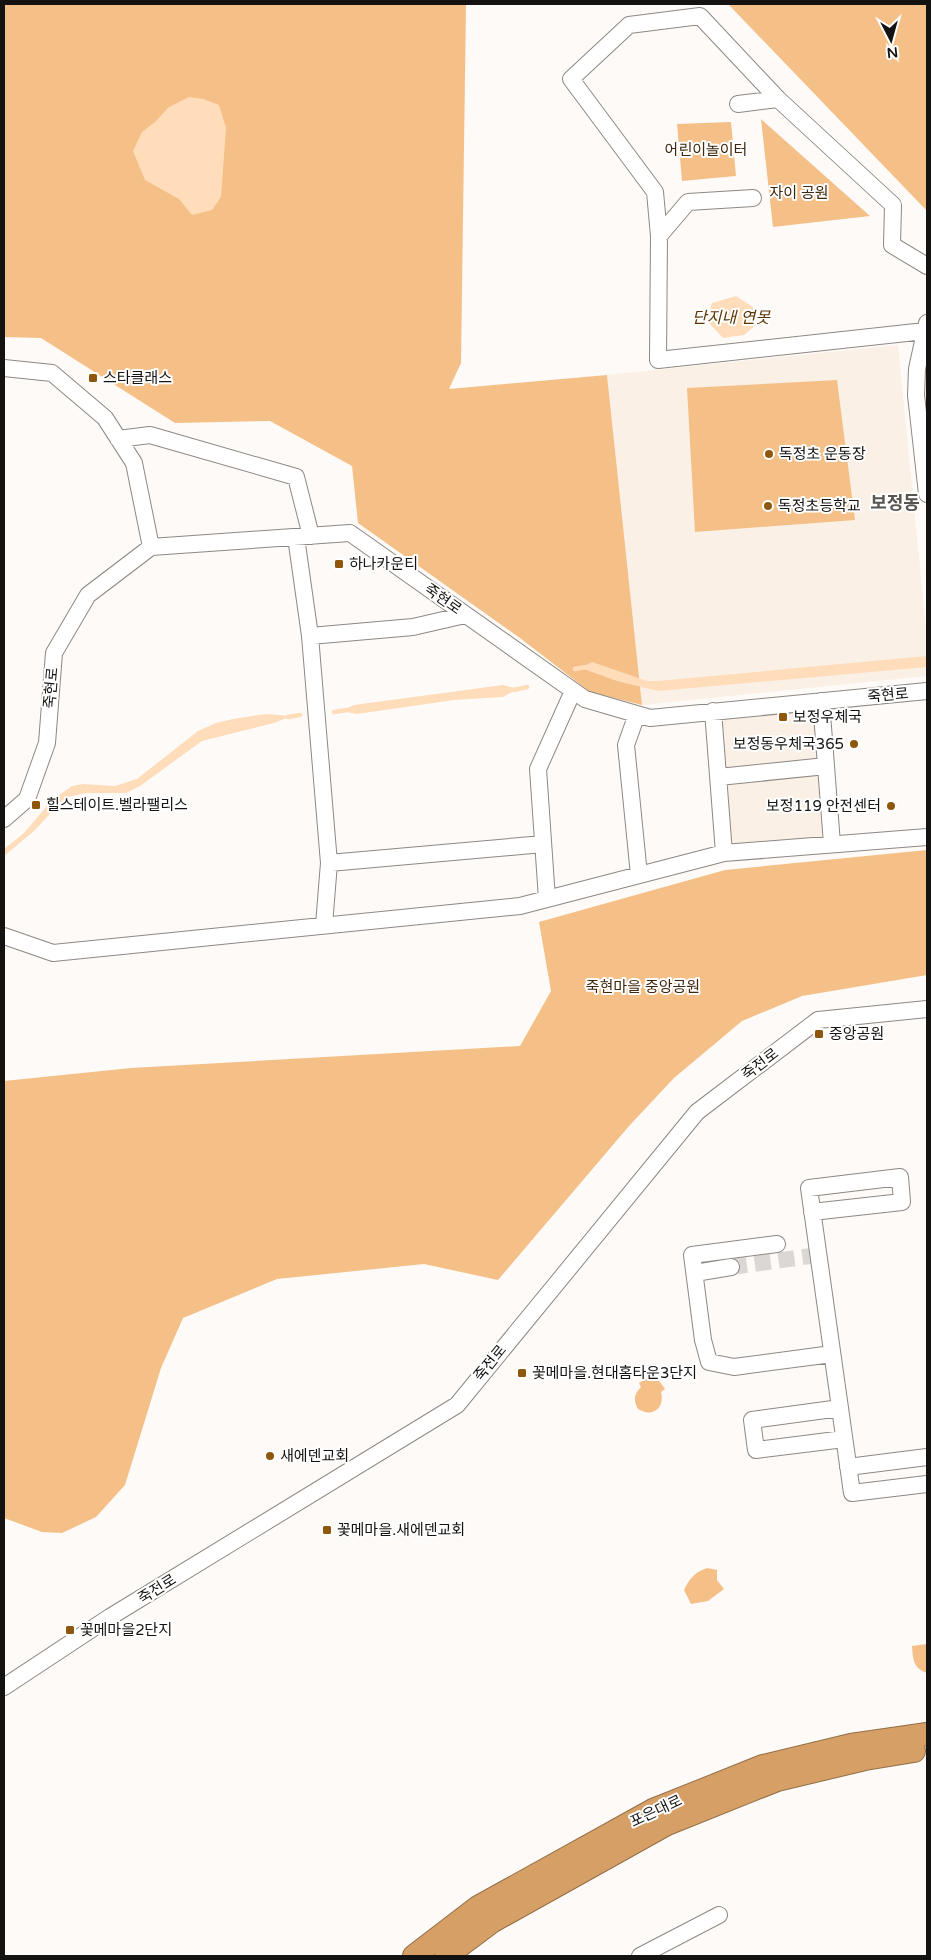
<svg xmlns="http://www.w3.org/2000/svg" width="931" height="1960" font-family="'Varela Round','Noto Sans KR',sans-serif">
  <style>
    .built { fill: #faf0e5 }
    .green { fill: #f5c088 }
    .water { fill: #ffddba }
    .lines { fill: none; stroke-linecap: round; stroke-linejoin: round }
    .stream { stroke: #ffddba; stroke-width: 4.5 }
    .minor-tunnel { stroke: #dbd7d4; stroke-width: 16; stroke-dasharray: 16 8; stroke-linecap: butt }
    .minor-casing { stroke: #8d8884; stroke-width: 18 }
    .highway-casing { stroke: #926e48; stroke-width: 24 }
    .minor { stroke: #fff; stroke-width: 16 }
    .highway { stroke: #d69f65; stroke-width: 22 }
    .poi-dot { fill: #8e570b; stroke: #fff; stroke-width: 2 }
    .labels { text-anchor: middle; stroke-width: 4; stroke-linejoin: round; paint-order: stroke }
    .park-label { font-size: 15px; fill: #3e270d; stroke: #fff }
    .poi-label { font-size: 15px; fill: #141311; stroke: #fff; text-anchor: start }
    .street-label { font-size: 15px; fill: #141311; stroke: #fff }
    .water-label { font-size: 16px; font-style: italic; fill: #5a3605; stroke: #fff }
    .quarter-label { font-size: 18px; font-weight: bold; fill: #585450; stroke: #fff }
  </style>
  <rect width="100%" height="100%" fill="#fefaf7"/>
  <path class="built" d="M898,345L927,638V676L642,705L607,375Z
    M819,703L830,842L726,850L715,713Z"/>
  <path class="green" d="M4,4H466L461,363L449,389L607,375L642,705L590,692L520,638L358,523L352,466L270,421L175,423L41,338L4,337Z
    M728,4H927V211Z
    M761,119L870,216L773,227Z
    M731,122L736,176L682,181L677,124Z
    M837,380L855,520L695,532L687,388Z
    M927,850V975L802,996L742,1021L674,1078L629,1126L498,1280L424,1264L277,1279L183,1318L161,1368L125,1485L96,1517L62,1533L42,1532L4,1518V1081L131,1068L520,1046L551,991L539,922L725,870Z
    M649,1377L657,1378L665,1389L661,1392C665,1408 653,1418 638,1409C633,1400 634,1394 641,1387L639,1383Z
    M707,1568L717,1570V1580L724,1589L708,1601L691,1604L684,1590C689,1579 695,1572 707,1568Z
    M927,1644V1673C913,1668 913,1659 912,1646Z"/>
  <path class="water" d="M189,97L203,99L219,105L226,128L221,197L212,210L192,215L179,199L145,180L133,151L142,132L155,122L169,107Z
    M736,296L753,307L757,324L744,335L723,338L706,320L712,303Z
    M927,656V667L658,691L617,681L581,668L592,662L647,681H658Z
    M503,685L518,689L503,697L454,700L357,714L341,711L354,705Z
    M266,714L292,716L274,723L202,741L140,786L126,793H85L65,798L33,832L4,856V849L24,833L52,800L72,786L83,784L115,786L137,779L198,731L216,723L233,719Z"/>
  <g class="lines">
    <path class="stream" d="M575,669L586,667
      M514,690L527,687
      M334,712L347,710
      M288,717L300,715"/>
    <path class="minor-tunnel" d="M731,1267L818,1255"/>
    <g class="minor-casing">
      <path id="minor" d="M738,104L778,99
        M659,236L688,202L753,198
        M927,323L917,369L916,395L927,494
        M925,331L658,360L659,236L655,192L571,79L629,25L700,16L778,99L893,205L892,245L927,266
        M4,368L52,373L105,418L134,463L151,547
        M118,439L150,435L296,477L311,536
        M296,537L310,636L329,863L324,925
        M310,636L413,627L465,615
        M821,701L832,844
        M713,711L724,853
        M637,714L626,745L639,875
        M719,777L826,766
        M4,819L27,799L47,743L54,653L88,595L151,547L350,533L585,699L650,718L927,691
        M329,863L543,844
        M547,899L538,769L573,691
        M4,936L53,953L520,906L724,853L927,837
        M812,1212L902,1202L900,1177L809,1188C823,1290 837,1392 852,1493L927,1484
        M777,1244L692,1255L703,1340L709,1362L734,1367L832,1354
        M695,1273L731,1267
        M840,1408L752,1420L756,1450L844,1439
        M848,1467L927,1457
        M4,1687L110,1617L457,1405L697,1112L818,1020L927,1009
        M640,1956L719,1915"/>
    </g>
    <g class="highway-casing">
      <path id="highway" d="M414,1956L478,1907L653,1810L763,1766L851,1745L927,1734
        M446,1956L493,1921L667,1824L777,1780L865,1759L914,1751"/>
    </g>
    <use href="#minor" class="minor"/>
    <use href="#highway" class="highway"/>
  </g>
  <g class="poi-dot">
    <rect x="88" y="373" width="10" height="10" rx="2.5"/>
    <circle cx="769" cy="454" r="5"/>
    <circle cx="768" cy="506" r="5"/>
    <rect x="334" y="559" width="10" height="10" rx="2.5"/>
    <rect x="778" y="712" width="10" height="10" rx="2.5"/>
    <circle cx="854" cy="744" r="5"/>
    <rect x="31" y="800" width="10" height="10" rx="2.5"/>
    <circle cx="891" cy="806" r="5"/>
    <rect x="814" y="1029" width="10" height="10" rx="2.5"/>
    <rect x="517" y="1368" width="10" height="10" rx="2.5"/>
    <circle cx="270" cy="1456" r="5"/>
    <rect x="322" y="1525" width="10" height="10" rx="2.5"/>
    <rect x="65" y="1625" width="10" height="10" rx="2.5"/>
  </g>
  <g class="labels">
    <g class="park-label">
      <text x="706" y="155">어린이놀이터</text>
      <text x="799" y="198">자이 공원</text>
      <text x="643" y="992">죽현마을 중앙공원</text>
    </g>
    <g class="poi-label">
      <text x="103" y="383">스타클래스</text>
      <text x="779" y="459">독정초 운동장</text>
      <text x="778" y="511">독정초등학교</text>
      <text x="349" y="569">하나카운티</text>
      <text x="793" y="722">보정우체국</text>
      <text x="844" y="749" text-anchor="end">보정동우체국365</text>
      <text x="46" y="810">힐스테이트.벨라팰리스</text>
      <text x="881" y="811" text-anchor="end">보정119 안전센터</text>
      <text x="829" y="1039">중앙공원</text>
      <text x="532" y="1378">꽃메마을.현대홈타운3단지</text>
      <text x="280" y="1461">새에덴교회</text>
      <text x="337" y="1535">꽃메마을.새에덴교회</text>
      <text x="80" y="1635">꽃메마을2단지</text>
    </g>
    <g class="street-label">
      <text transform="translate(443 599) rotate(35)" y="5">죽현로</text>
      <text transform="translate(51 688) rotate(-85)" y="5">죽현로</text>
      <text transform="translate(888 695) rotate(-5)" y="5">죽현로</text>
      <text transform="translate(760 1064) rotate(-37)" y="5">죽전로</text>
      <text transform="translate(490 1363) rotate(-51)" y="5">죽전로</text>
      <text transform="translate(157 1589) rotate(-32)" y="5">죽전로</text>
      <text transform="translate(656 1811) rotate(-25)" y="5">포은대로</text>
    </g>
    <g class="water-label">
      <text x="731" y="323">단지내 연못</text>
    </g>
    <g class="quarter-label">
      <text x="895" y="509">보정동</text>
    </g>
  </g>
  <rect width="931" height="1960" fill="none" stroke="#141311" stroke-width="10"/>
  <g transform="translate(891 40) rotate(174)" stroke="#ffffff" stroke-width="4" paint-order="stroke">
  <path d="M0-4L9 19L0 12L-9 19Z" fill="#141311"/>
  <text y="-8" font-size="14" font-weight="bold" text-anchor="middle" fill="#141311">N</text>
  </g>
</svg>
